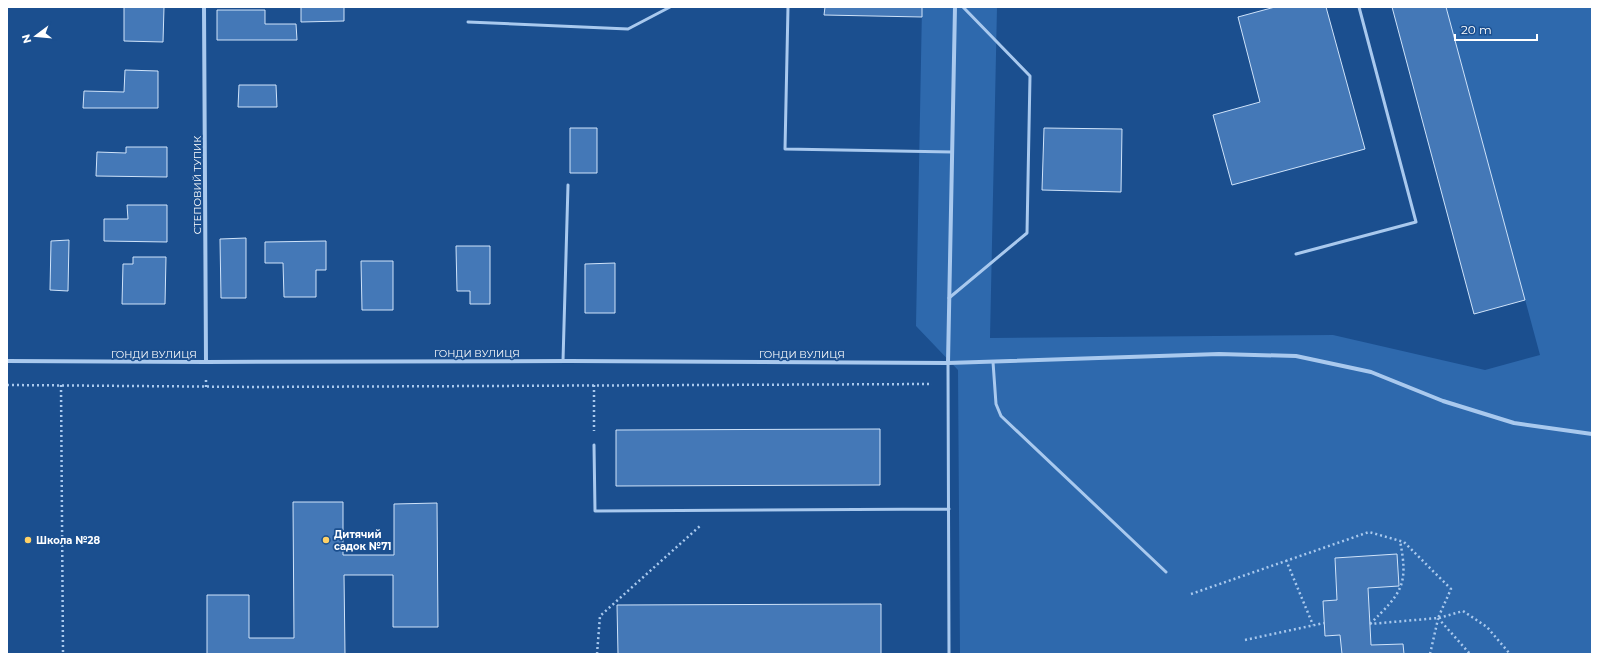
<svg xmlns="http://www.w3.org/2000/svg" width="1599" height="661" font-family="Montserrat,sans-serif">
  <style>
    .green { fill: #2e69ad }
    .building { fill: #4478b7; stroke: #cfe3fa }
    .lines { fill: none; stroke-linecap: round; stroke-linejoin: round }
    .path { stroke: #a9c9ee; stroke-width: 2.5; stroke-dasharray: 2 3; stroke-linecap: butt }
    .service { stroke: #a9c9ee; stroke-width: 3 }
    .minor { stroke: #a9c9ee; stroke-width: 4 }
    .poi-dot { fill: #ffd166; stroke: #1b4f8f; stroke-width: 1.5 }
    .labels { text-anchor: middle; stroke-width: 3.5; stroke-linejoin: round; paint-order: stroke }
    .street-label { font-size: 10px; fill: #fff; stroke: #1b4f8f }
    .poi-label { font-size: 10px; font-weight: bold; fill: #fff; stroke: #1b4f8f; text-anchor: start }
  </style>
  <rect width="100%" height="100%" fill="#1b4f8f"/>
  <path class="green" d="M922,7H997L990,338L1333,335L1485,370L1540,355L1446,7H1592V654H960L958,370L916,326Z"/>
  <path class="building" d="M124,7H164L163,42L124,41Z
    M301,7H344V21L301,22Z
    M825,7H922V17L824,15Z
    M1275,7H1326L1365,149L1232,185L1213,115L1260,102L1238,17Z
    M1392,7H1446L1525,300L1474,314Z
    M217,10H265V24H296L297,40H217Z
    M125,70L158,71V108H83L84,91L124,92Z
    M239,85H276L277,107H238Z
    M570,128H597V173H570Z
    M1044,128L1122,129L1121,192L1042,190Z
    M126,147H167V177L96,176L97,152L126,153Z
    M127,205H167V242L104,241V219H128Z
    M246,238V298H221L220,239Z
    M69,240L68,291L50,290L51,241Z
    M326,241V270H316V297H284L283,263H265V242Z
    M456,246H490V304H470V291H457Z
    M133,257H166L165,304H122L123,264H133Z
    M361,261H393V310H362Z
    M615,263V313H585V264Z
    M880,429V485L616,486V430Z
    M293,502H343V555H394V504L437,503L438,627H393V575H344L345,654H207V595H249V638H294Z
    M1397,554L1399,586L1368,588L1371,645L1403,644L1404,654H1342L1340,635L1325,636L1323,601L1337,600L1335,558Z
    M881,604V654H618L617,605Z"/>
  <g class="lines">
    <path class="path" d="M7,385L258,387L932,384
      M61,385L63,654
      M594,385V431
      M206,387V377
      M1286,560L1313,625
      M1191,594L1369,532L1404,542L1451,589L1438,618L1370,624
      M1438,618L1470,654
      M1439,618L1463,611L1487,627L1510,654
      M1370,624C1401,593 1409,586 1400,541
      M1245,640L1324,623
      M597,654L600,616L700,526
      M1430,654L1438,619"/>
    <path class="service" d="M788,7L785,149L952,152
      M468,22L628,29L670,7
      M1296,254L1416,222L1359,7
      M949,298L1027,233L1030,76L963,7
      M563,361L568,185
      M993,362L996,404L1001,416L1166,572
      M948,363L949,654
      M594,445L595,511L949,509"/>
    <path class="minor" d="M204,7L206,362
      M7,361L206,362L569,361L948,363L1219,354L1296,356L1371,372L1443,401L1514,423L1592,434
      M948,363L955,7"/>
  </g>
  <g class="poi-dot">
    <circle cx="28" cy="540" r="4"/>
    <circle cx="326" cy="540" r="4"/>
  </g>
  <g class="labels">
    <g class="street-label">
      <text transform="translate(197 185) rotate(-90)" y="4">СТЕПОВИЙ ТУПИК</text>
      <text x="477" y="357">ГОНДИ ВУЛИЦЯ</text>
      <text x="154" y="358">ГОНДИ ВУЛИЦЯ</text>
      <text x="802" y="358">ГОНДИ ВУЛИЦЯ</text>
    </g>
    <g class="poi-label">
      <text x="334" y="538">Дитячий<tspan x="334" dy="12">садок №71</tspan></text>
      <text x="36" y="544">Школа №28</text>
    </g>
  </g>
  <rect width="1599" height="661" fill="none" stroke="#ffffff" stroke-width="16"/>
  <g transform="translate(36 36) rotate(254)" stroke="#1b4f8f" stroke-width="3" paint-order="stroke">
  <path d="M0-3L7 15L0 10L-7 15Z" fill="#ffffff"/>
  <text y="-6" font-size="11" font-weight="bold" text-anchor="middle" fill="#ffffff">N</text>
  </g>
  <path d="M1455 34v6h82v-6" fill="none" stroke="#ffffff" stroke-width="2"/>
  <text x="1461" y="34" font-size="12" fill="#ffffff" stroke="#1b4f8f" stroke-width="3" paint-order="stroke">20 m</text>
</svg>
